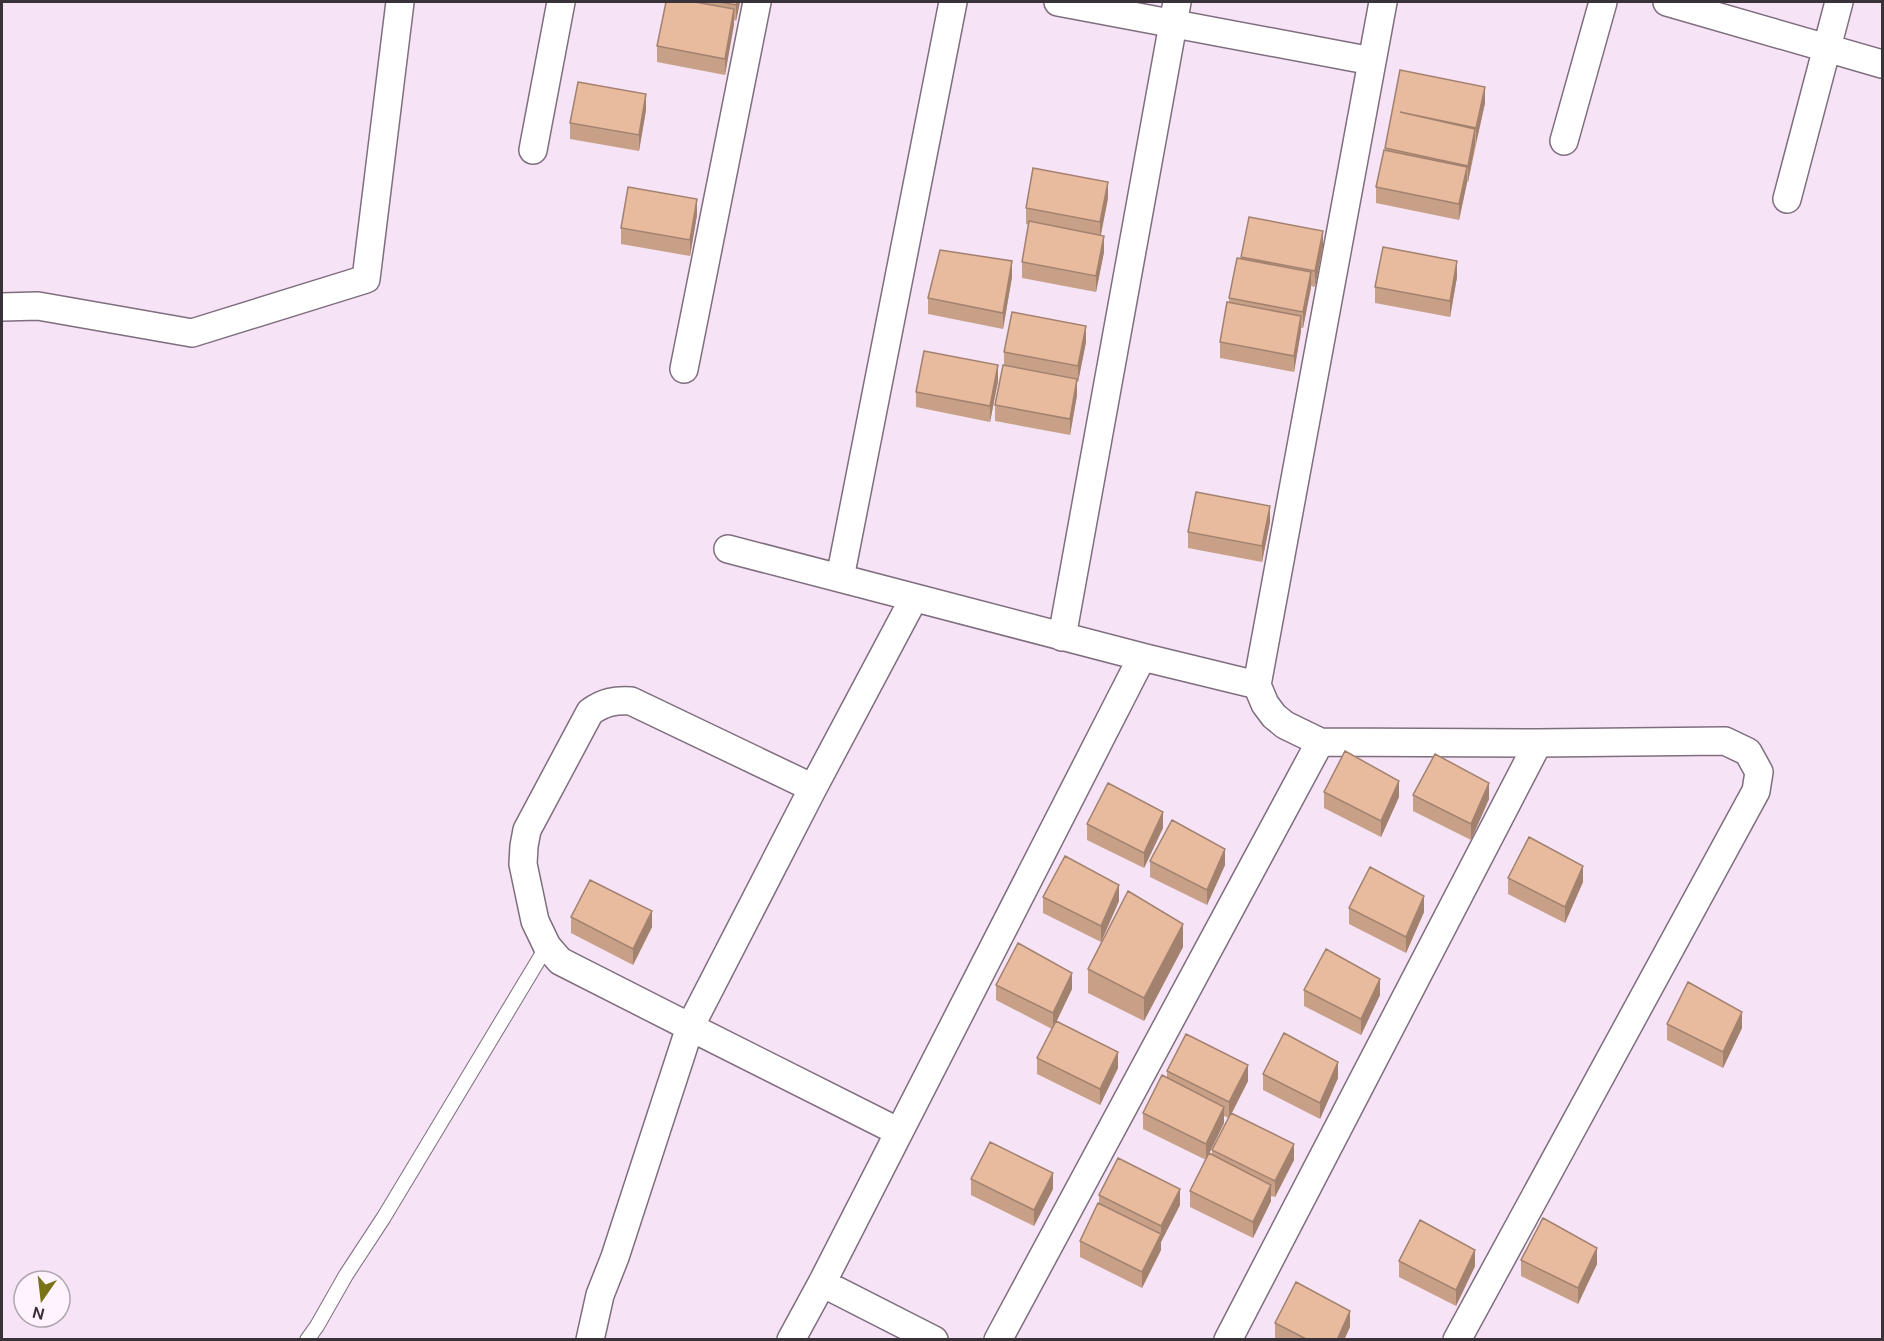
<svg xmlns="http://www.w3.org/2000/svg" width="1884" height="1341" font-family="'DM Sans',sans-serif">
  <style>
    .lines { fill: none; stroke-linecap: round; stroke-linejoin: round }
    .lane-casing { stroke: #7e6e7e; stroke-width: 16 }
    .street-casing { stroke: #7e6e7e; stroke-width: 30 }
    .lane { stroke: #fff; stroke-width: 14 }
    .street { stroke: #fff; stroke-width: 27 }
    .wall { fill: #c8a088; fill-rule: evenodd }
    .shaded-wall { fill: #a2826f }
    .building { fill: #e8ba9e; stroke: #a2826f; stroke-width: 1.5 }
  </style>
  <rect width="100%" height="100%" fill="#f6e3f5"/>
  <g class="lines">
    <g class="lane-casing">
      <path id="lane" d="M307,1340L317,1326L346,1275L384,1217L547,946"/>
    </g>
    <g class="street-casing">
      <path id="street" d="M1058,2L1372,61
        M1383,2L1257,685L1265,704L1274,716L1285,725L1320,742L1538,743L1725,741L1748,752L1759,772L1756,791L1457,1340
        M1667,2L1882,64
        M1564,141L1603,2
        M533,150L561,2
        M1787,199L1839,2
        M2,307L38,306L192,333L366,279L400,2
        M684,369L757,2
        M728,549L1142,657
        M840,578L953,2
        M1062,637L1177,2
        M899,1132L690,1027L813,788L914,598
        M590,1340L600,1295L615,1257L690,1027L560,961L547,946L535,921L523,864L524,846L527,830L590,712C604,702 615,700 631,701L813,788
        M791,1340L822,1283
        M934,1340L822,1283L1142,657L1257,685
        M998,1340L1320,742
        M1228,1340L1538,743"/>
    </g>
    <use href="#lane" class="lane"/>
    <use href="#street" class="street"/>
  </g>
  <path class="wall" d="M666,2H740L736,21L734,20L725,75L657,62V46Z
    M1400,70L1485,103L1468,182H1467L1459,220L1376,203V187L1385,150Z
    M646,110L639,151L570,139V123Z
    M1108,198L1101,235L1104,252L1096,292L1022,278V262L1029,225L1026,224V208Z
    M697,215L690,256L621,244V228Z
    M1249,217L1323,247L1315,287L1311,286L1303,328H1301L1294,372L1220,358V342L1229,302V298L1241,259Z
    M1012,277L1003,329L928,314V298Z
    M1457,277L1450,317L1375,303V287Z
    M1086,342L1078,382H1077V395L1070,435L995,421V405L1004,365V352Z
    M998,381L990,422L916,407V392Z
    M1270,522L1262,562L1188,548V532Z
    M1324,792L1399,797L1381,837L1324,808Z
    M1413,795L1489,799L1471,840L1413,811Z
    M1087,824L1163,828L1144,868L1087,840Z
    M1150,861L1225,865L1207,905L1150,877Z
    M1508,878L1583,882L1565,923L1508,894Z
    M1043,897L1119,901L1101,942L1043,913Z
    M1349,908L1424,912L1406,953L1349,924Z
    M571,917L652,927L633,965L571,933Z
    M1183,947L1144,1021L1088,993V969Z
    M996,985L1072,989L1056,1021L1118,1068L1100,1105L1037,1074V1058L1052,1029L996,1000Z
    M1304,990L1380,995L1361,1035L1304,1006Z
    M1667,1024L1742,1028L1723,1068L1667,1040Z
    M1167,1071L1248,1081L1232,1113L1294,1160L1275,1197L1271,1196V1201L1253,1238L1190,1207V1191L1206,1160L1143,1129V1113L1167,1078ZM1224,1116L1229,1118L1212,1150V1155L1209,1154L1224,1123Z
    M1263,1074L1338,1078L1320,1119L1263,1090Z
    M971,1179L1053,1189L1034,1226L971,1195Z
    M1099,1195L1180,1205L1161,1242V1250L1142,1288L1080,1257V1241L1099,1203Z
    M1521,1260L1597,1264L1578,1304L1521,1276Z
    M1399,1261L1475,1266L1456,1306L1399,1277Z
    M1275,1323L1350,1327L1344,1340H1275Z"/>
  <path class="shaded-wall" d="M737,2H740L736,21V5Z
    M734,9V25L725,75V59Z
    M1485,87V103L1476,143V128Z
    M646,94V110L639,151V135Z
    M1475,129V145L1468,182V166Z
    M1467,167V183L1459,220V204Z
    M1108,182V198L1100,238V222Z
    M697,199V215L690,256V240Z
    M1323,231V247L1315,287V271Z
    M1104,236V252L1096,292V276Z
    M1012,261V277L1003,329V313Z
    M1457,261V277L1450,317V301Z
    M1311,272V288L1303,328V312Z
    M1301,316V332L1294,372V356Z
    M1086,326V342L1078,382V366Z
    M998,365V381L990,422V406Z
    M1077,379V395L1070,435V419Z
    M1270,506V522L1262,562V546Z
    M1399,781V797L1381,837V821Z
    M1489,783V799L1471,840V824Z
    M1163,812V828L1144,868V853Z
    M1225,849V865L1207,905V890Z
    M1583,866V882L1565,923V907Z
    M1119,885V901L1101,942V926Z
    M1424,896V912L1406,953V937Z
    M652,911V927L633,965V949Z
    M1183,924V947L1144,1021V998Z
    M1072,973V989L1053,1029V1013Z
    M1380,979V995L1361,1035V1019Z
    M1742,1012V1028L1723,1068V1052Z
    M1118,1052V1068L1100,1105V1089Z
    M1338,1062V1078L1320,1119V1103Z
    M1248,1065V1081L1229,1118V1102Z
    M1224,1107V1123L1206,1160V1144Z
    M1294,1144V1160L1275,1197V1181Z
    M1053,1173V1189L1034,1226V1210Z
    M1271,1185V1201L1253,1238V1222Z
    M1180,1189V1205L1161,1242V1226Z
    M1161,1234V1250L1142,1288V1272Z
    M1597,1248V1264L1578,1304V1288Z
    M1475,1250V1266L1456,1306V1290Z
    M1350,1311V1327L1344,1340H1337Z"/>
  <path class="building" d="M666,2H695L734,9L725,59L657,46Z
    M720,2H737L736,5Z
    M1400,70L1485,87L1476,128L1400,112L1475,129L1468,166L1385,148Z
    M578,82L646,94L639,135L570,123Z
    M1384,150L1467,167L1459,204L1376,187Z
    M1033,168L1108,182L1100,222L1026,208Z
    M628,187L697,199L690,240L621,228Z
    M1249,217L1323,231L1315,271L1241,257Z
    M1029,221L1104,236L1096,276L1022,262Z
    M1383,247L1457,261L1450,301L1375,287Z
    M940,250L1012,261L1003,313L928,298Z
    M1237,258L1311,272L1303,312L1229,298Z
    M1227,302L1301,316L1294,356L1220,342Z
    M1012,312L1086,326L1078,366L1004,352Z
    M924,351L998,365L990,406L916,392Z
    M1003,365L1077,379L1070,419L995,405Z
    M1196,492L1270,506L1262,546L1188,532Z
    M1345,751L1399,781L1381,821L1324,792Z
    M1435,754L1489,783L1471,824L1413,795Z
    M1108,783L1163,812L1144,853L1087,824Z
    M1172,820L1225,849L1207,890L1150,861Z
    M1529,837L1583,866L1565,907L1508,878Z
    M1065,856L1119,885L1101,926L1043,897Z
    M1370,867L1424,896L1406,937L1349,908Z
    M590,880L652,911L633,949L571,917Z
    M1128,891L1183,924L1144,998L1088,969Z
    M1018,943L1072,973L1053,1013L996,985Z
    M1326,949L1380,979L1361,1019L1304,990Z
    M1688,982L1742,1012L1723,1052L1667,1024Z
    M1056,1021L1118,1052L1100,1089L1037,1058Z
    M1284,1033L1338,1062L1320,1103L1263,1074Z
    M1186,1034L1248,1065L1229,1102L1167,1071Z
    M1162,1075L1224,1107L1206,1144L1143,1113Z
    M1231,1113L1294,1144L1275,1181L1212,1150Z
    M990,1142L1053,1173L1034,1210L971,1179Z
    M1209,1153L1271,1185L1253,1222L1190,1191Z
    M1118,1158L1180,1189L1161,1226L1099,1195Z
    M1098,1203L1161,1234L1142,1272L1080,1241Z
    M1543,1218L1597,1248L1578,1288L1521,1260Z
    M1420,1220L1475,1250L1456,1290L1399,1261Z
    M1296,1282L1350,1311L1337,1340H1308L1275,1323Z"/>
  <rect width="1884" height="1341" fill="none" stroke="#393239" stroke-width="6"/>
  <g transform="translate(42 1299) rotate(194)"><circle r="28" fill="#fef3fe" stroke="#afa6af" stroke-width="1.5"/>
  <path d="M0-4.5L10 22L0 15L-10 22Z" fill="#787316"/>
  <text y="-9" font-size="16" font-weight="bold" text-anchor="middle" fill="#393239">N</text>
  </g>
</svg>
